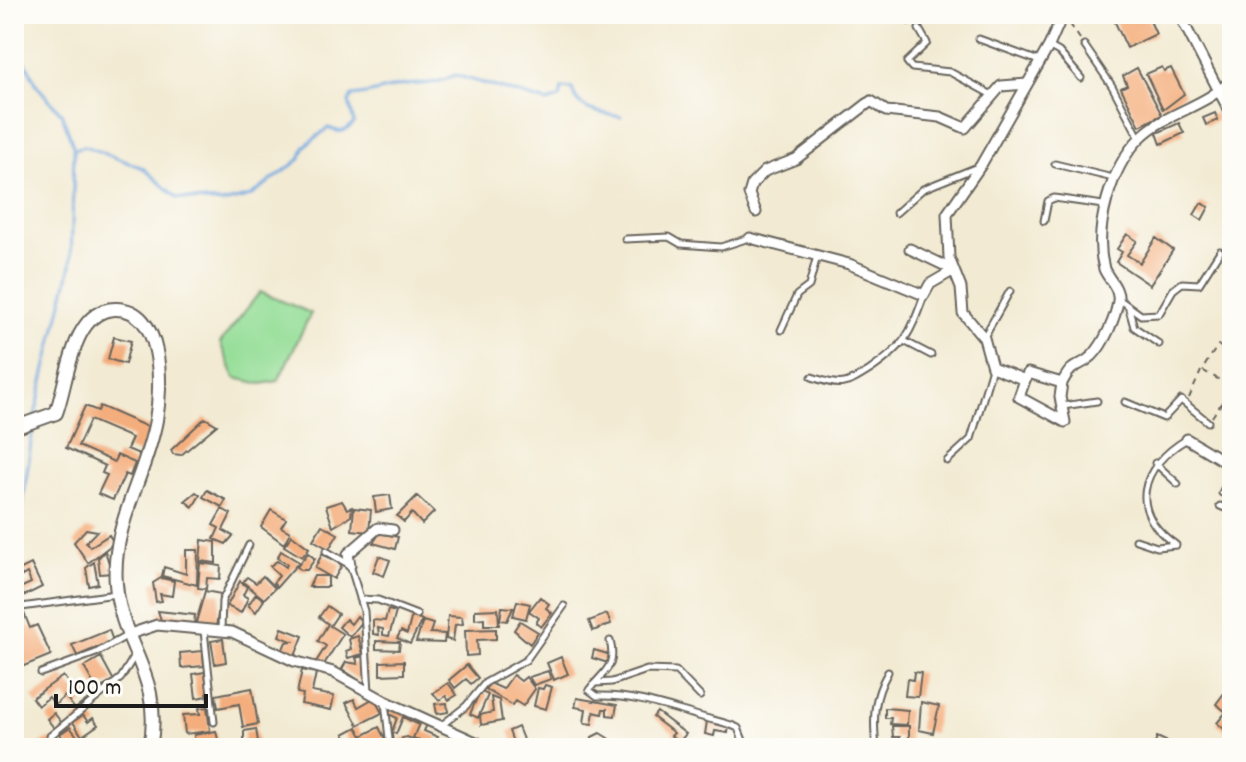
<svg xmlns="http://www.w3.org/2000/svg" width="1246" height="762" font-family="Dekko,sans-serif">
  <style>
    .green { fill: #95de98; stroke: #587d5a; stroke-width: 2 }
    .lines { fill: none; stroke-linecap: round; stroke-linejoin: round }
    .stream { stroke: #71a6de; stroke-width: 3 }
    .building { fill: #f4ad7c }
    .service-casing { stroke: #67645c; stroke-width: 9 }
    .minor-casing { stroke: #67645c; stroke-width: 13 }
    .tertiary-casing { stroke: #67645c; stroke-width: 16 }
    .path { stroke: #67645c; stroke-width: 2; stroke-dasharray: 6 6; stroke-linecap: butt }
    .service { stroke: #fff; stroke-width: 5 }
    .minor { stroke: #fff; stroke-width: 9 }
    .tertiary { stroke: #fff; stroke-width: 12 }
  </style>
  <rect width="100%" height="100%" fill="#fdfcf7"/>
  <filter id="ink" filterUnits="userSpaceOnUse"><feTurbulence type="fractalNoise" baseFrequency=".0125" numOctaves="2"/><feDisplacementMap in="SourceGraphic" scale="16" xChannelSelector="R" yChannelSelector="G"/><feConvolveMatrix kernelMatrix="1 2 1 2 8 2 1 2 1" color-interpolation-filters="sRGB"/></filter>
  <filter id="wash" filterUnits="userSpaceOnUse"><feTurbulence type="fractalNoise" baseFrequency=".006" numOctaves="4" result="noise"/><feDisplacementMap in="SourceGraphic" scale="32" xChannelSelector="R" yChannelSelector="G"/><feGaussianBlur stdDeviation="1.8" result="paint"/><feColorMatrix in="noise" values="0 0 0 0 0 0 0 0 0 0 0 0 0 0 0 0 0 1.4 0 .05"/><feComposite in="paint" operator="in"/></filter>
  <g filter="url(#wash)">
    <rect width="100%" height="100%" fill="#f2ead2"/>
    <path class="green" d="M260,292L311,313L278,381L261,384L235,378L220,343Z"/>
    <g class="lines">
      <path class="stream" d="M22,14V55L38,87L62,114L74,149L71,265L35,415
        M74,149L85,146L143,168L177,198L223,203L251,196L300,159L305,146L328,128C340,133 345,133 354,123L349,102L352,96C372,94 373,92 391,88C415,81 431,88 455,75L547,102L560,98L562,88L572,89C579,113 600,112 621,117
        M14,535L20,525L33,427"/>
    </g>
    <g id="blocks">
      <path class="building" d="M1121,14H1147L1156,34L1127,48L1113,18Z
        M1162,67L1164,71L1171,68L1184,94L1163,110L1146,74Z
        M1137,68L1162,115L1140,126L1121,88L1127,85L1123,76Z
        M1215,113L1218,120L1206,125L1203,118Z
        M1179,123L1184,133L1161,144L1157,133Z
        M1201,203L1209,207L1202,220L1194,215Z
        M1127,234L1137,241L1127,255L1140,263L1156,238L1173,250L1150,285L1116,262L1122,252L1117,249Z
        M114,337L131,341L125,364L108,359Z
        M85,406L98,411L100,406L150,428L139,454L127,449L132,438L90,420L78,446L114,462L117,455L135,463L130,476L125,474L113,500L98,494L107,475L102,473L105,466L66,448Z
        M205,418L217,425L181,455L173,454L171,450Z
        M207,490L226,500L222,507L203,497Z
        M196,492L200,495L193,507L185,501Z
        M390,495L392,509L376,512L374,497Z
        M417,496L434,512L422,524L412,513L404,522L397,516Z
        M342,501L347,509L352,507L351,516L333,527L326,506Z
        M354,508L371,510L369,532L352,530Z
        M222,509L231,514L223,530L233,536L226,544L214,539L219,528L213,525Z
        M271,510L286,519L281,527L290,532L284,544L261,527Z
        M322,525L338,534L329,549L313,540Z
        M86,529L97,531L86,542L90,547L109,535L114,543L88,563L74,542Z
        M380,533L398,537L395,549L373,543Z
        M292,535L309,548L302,557L284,546Z
        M202,540L216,542V563L200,561Z
        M186,550H198L197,585L162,576L164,567L186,574Z
        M105,551L112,573L100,574L98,558Z
        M281,551L299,562L277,587L273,583L279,576L270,566L277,561L286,567L287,564L277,558Z
        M308,553L315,559L307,570H301L297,567Z
        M322,554L342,565L334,579L315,568Z
        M379,556L390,560L384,576L373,572Z
        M94,562L98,584L89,586L86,568Z
        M200,563L221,566L220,579L207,578L206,589L198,588Z
        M31,564L42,587L24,596L20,588L31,583L27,573L22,576L19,570Z
        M263,576L275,588L264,599L243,582L247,577L256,583Z
        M314,576H328V587H309Z
        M161,578L174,581L172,596L160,594L162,601L156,602L153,583Z
        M240,581L247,587L243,595L248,598L241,613L227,606Z
        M205,591L221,594L216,627L195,626Z
        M256,594L264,600L256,612L248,605Z
        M540,597L549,604L546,608L552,613L541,627L536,623L539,618L529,611Z
        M517,601L530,604L526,619L513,616Z
        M327,606L338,614L330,626L343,634L323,666L316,662L326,646L318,641L328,624L319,617Z
        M502,607L513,608L507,621L500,620Z
        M498,609L499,625H484V618L475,619V610Z
        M388,610L396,612L389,636L383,635V629L378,628L379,635L373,634V620L385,621Z
        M158,611L195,615L194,624L161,620Z
        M24,613L30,628L37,625L51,655L19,668L14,657V616Z
        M607,614L611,624L593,631L589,621Z
        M412,615L422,620L410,644L397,638L401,631L407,634Z
        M357,616L362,622L350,637L339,627L346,619L351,624Z
        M448,616L462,617L463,624L455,625L453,641L446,639Z
        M423,621L433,624L430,633L445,634L444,643L416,642Z
        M520,621L538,632L530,644L514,630Z
        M282,628L303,636L295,656L282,651L286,642L292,641L279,636Z
        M496,629V639L477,640L478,655L466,656L465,630Z
        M109,630L113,641L77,656L72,645Z
        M358,636L363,654L348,658L346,651L351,649L349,639Z
        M223,639L226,662L215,664L211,641Z
        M376,641L400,642L399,650L376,649Z
        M594,650L611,655L608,663L592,658Z
        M203,651L204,666L181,668L180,653Z
        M364,656L368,676L363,683L342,669L346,662L358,664L356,658Z
        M101,657L114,681L97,690L84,667Z
        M561,657L568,674L554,680L547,663Z
        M404,661V674L380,675V662Z
        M467,665L478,678L471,684L466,679L455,688L449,680Z
        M302,670L316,673L312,692L334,696L331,710L301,704L303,694L297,693Z
        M548,671L551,679L534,685L529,677Z
        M205,672L208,696L196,698L193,674Z
        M914,672L921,673L918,697L905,696L907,679L913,680Z
        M513,675L521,681L526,677L535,689L523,706L515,701L512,705L485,689L490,683L503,689Z
        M63,676L75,691L81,685L91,697L75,709L65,696L55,705L49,697L38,706L32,698Z
        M448,683L457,695L449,700L446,696L439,700L433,693Z
        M545,685L552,687L546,709L534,706L538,688L543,689Z
        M252,688L258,724L243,727L239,704L218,708L216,695Z
        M480,691L488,695L478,718L470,714Z
        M1225,692L1232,702L1225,711L1216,704Z
        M491,697L499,700L502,721L481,725L480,715L493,712Z
        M374,698L382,713L358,725L346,703L354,699L358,707Z
        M577,698L617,705L615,716L607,715V709H603L602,714L594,712L592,724L584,723L586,709L575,707Z
        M921,702L939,706L933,733L919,730Z
        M447,703L448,712L437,714L435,704Z
        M1232,705V731L1230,734L1217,723Z
        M207,707L210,731L185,734L183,715L200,714L199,708Z
        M392,707L419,718L417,724L403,717L396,734L392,732L397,718L389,714Z
        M885,708L908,710L907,725L890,724L891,718H885Z
        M657,712L686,734L679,742L671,736L674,733L653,717Z
        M54,713L62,723L55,729L47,719Z
        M83,715L88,722L93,718L98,725L82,736L73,722Z
        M421,719L428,722L424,731L438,737L434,746L413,738Z
        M707,721L729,725L728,733L715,731L714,736L705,734Z
        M892,726H909V748H900V737H893Z
        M70,727L80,740L84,736L90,745L70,748L60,734Z
        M357,727L362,736L379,727L385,739L369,748H352L344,734Z
        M518,727L524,742L514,745L509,731Z
        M256,729L259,748H244V731Z
        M216,731L220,748H210L208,741L195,744L194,735Z
        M600,733L624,748H606L600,743L599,748H591L592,737Z
        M407,737L427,745L425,748L399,747L402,738Z
        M1157,737L1168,742L1166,748H1153Z
        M51,739L54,745L60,742L62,748H41L39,744Z"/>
    </g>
  </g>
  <g filter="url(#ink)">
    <use href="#blocks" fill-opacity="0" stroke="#67645c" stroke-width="2"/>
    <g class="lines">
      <g class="service-casing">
        <path id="service" d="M919,29L927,43L907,62L912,68L950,72L992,95
          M979,39L1039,61
          M1084,45L1112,86L1139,137
          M1050,47L1059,52L1081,78
          M1055,164L1113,178
          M896,213L923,189L980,166
          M1044,221L1048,201L1054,198L1103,205
          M625,239L669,237L681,244L721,247L749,238
          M1120,300L1141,315L1159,314L1173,290L1182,283L1199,284L1220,251
          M1129,309L1134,327L1159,344
          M1231,319L1232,318
          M781,330L797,295L809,286L817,256
          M984,337L1010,291
          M904,341L931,355
          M812,377C841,387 845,386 870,370C906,345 909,336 924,296
          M1125,402L1164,418L1181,400L1208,422
          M1063,406L1097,401
          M947,461L971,439L992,368
          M1155,463L1178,484
          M1222,493L1232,473
          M1220,506L1232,511
          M1136,540L1157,547L1176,545C1127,511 1140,467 1187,439
          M326,551L350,565L364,611L369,692
          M360,599L378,600L417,615
          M14,608L116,594
          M221,630L222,601L249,545
          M204,631L214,722
          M610,641C617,667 604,671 589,690L597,696C635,695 666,707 702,717C715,721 726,722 738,728L746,748
          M41,673L96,653L128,635
          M596,683L612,682L647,670L676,671L700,696
          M385,702L390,748
          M442,725L466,706L485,683L526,660L564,606
          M50,736L121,678L135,655
          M744,743L776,748
          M876,748C873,718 873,698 888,672
          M991,748L1020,745L1035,748"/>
      </g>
      <g class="minor-casing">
        <path id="minor" d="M1063,14L1049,46L981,165L947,214L949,258L961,288L963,313L984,338L992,367L1025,380L1028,373L1062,383C1074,360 1077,370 1092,356C1104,344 1116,317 1118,301C1120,288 1108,279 1104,269C1093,229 1111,167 1140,138C1166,112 1206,107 1232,79
          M1179,14L1232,116
          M909,19L922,14
          M756,212L749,194L752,184L765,171L796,159L871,101L886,111L940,117L965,128L1001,86L1027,84
          M750,238L849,264L924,295L930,284L954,270L910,249
          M1025,380L1019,397L1065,422L1060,397L1062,383
          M1187,439L1232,466
          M350,565L348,554L378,528L393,530
          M130,634L157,625L232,632L294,661L333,672L385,701L489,748"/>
      </g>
      <g class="tertiary-casing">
        <path id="tertiary" d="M14,428L56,413C68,382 71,310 115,309C164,308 162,387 156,420C146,476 111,525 116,584C121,648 164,675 150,748"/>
      </g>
      <path class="path" d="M1070,24L1080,39
        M1232,355L1218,345L1202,370L1232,387
        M1189,398L1201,371
        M1212,417L1231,389"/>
      <use href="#service" class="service"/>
      <use href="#minor" class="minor"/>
      <use href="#tertiary" class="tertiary"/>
    </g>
  </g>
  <rect width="1246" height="762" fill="none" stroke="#fdfcf7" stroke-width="48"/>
  <path d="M56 694v12h150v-12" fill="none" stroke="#1c1c1c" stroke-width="4"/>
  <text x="68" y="694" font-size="24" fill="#1c1c1c" stroke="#fdfcf7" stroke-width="6" paint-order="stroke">100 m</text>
</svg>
